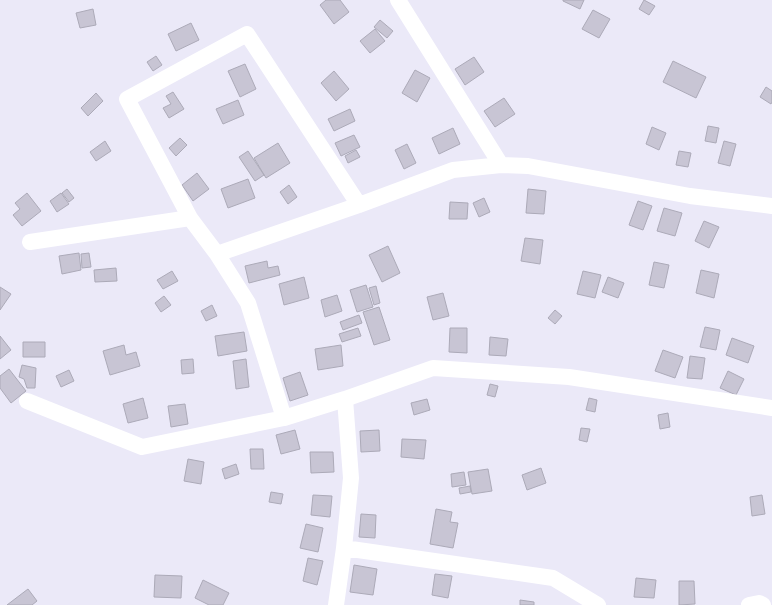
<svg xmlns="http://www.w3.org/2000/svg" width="772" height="605" font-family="'Source Sans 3',sans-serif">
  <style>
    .building { fill: #c8c5d4; stroke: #acaab8 }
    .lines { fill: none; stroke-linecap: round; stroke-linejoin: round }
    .minor { stroke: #fff; stroke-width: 16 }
  </style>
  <rect width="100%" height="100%" fill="#ebe9f8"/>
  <path class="building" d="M326,0H340L349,12L334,24L320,5Z
    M563,0H584L580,9L563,1Z
    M644,0L655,6L649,15L639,9Z
    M93,9L96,25L80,28L76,13Z
    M593,10L610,19L599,38L582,29Z
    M380,20L393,31L387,38L374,27Z
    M191,23L199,40L176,51L168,34Z
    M375,29L385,41L370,53L360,41Z
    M156,56L162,65L153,71L147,62Z
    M474,57L484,72L465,85L455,69Z
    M673,61L706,77L696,98L663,82Z
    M245,64L256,89L240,97L228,71Z
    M415,70L430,78L417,102L402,93Z
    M334,71L349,89L336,101L321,83Z
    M766,87L772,91V102L771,104L760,97Z
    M173,92L184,109L169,118L163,108L171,104L166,96Z
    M96,93L103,101L88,116L81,108Z
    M504,98L515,114L495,127L484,111Z
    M238,100L244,115L223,124L216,109Z
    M350,109L355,121L334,131L328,119Z
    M708,126L719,128L716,143L705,141Z
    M652,127L666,133L659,150L646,144Z
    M453,128L460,144L439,154L432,138Z
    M354,135L360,147L341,156L335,143Z
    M180,138L187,145L176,156L169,148Z
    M105,141L111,151L96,161L90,152Z
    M724,141L736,144L730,166L718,163Z
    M278,143L290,163L266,178L254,158Z
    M407,144L416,163L404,169L395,150Z
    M356,150L360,157L348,163L345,156Z
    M248,151L264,175L255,181L239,157Z
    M679,151L691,153L688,167L676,165Z
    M197,173L209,189L193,201L182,185Z
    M248,179L255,198L228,208L221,189Z
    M289,185L297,197L288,204L280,192Z
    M67,189L74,198L69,202L62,193Z
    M528,189L546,191L544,214L526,213Z
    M27,193L41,211L22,226L13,215L20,209L15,203Z
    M61,193L69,204L57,212L50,201Z
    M484,198L490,212L479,217L473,203Z
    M638,201L652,206L643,230L629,225Z
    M450,202L468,203L467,219H449Z
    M664,208L682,213L675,236L657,231Z
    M704,221L719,227L709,248L695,241Z
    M525,238L543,240L540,264L521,261Z
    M388,246L400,273L382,282L369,255Z
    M79,253L81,270L62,274L59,256Z
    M89,253L91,267L82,268L81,254Z
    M267,261L268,268L278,266L280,275L249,283L245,266Z
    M654,262L669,265L664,288L649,285Z
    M116,268L117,281L95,282L94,270Z
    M701,270L719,274L714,298L696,293Z
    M172,271L178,281L163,289L157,280Z
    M583,271L601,275L595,298L577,294Z
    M304,277L309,298L284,305L279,284Z
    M608,277L624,283L618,298L602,292Z
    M366,285L373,307L357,312L350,290Z
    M376,286L380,303L374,305L369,288Z
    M0,287L11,294L0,310Z
    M443,293L449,316L433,320L427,297Z
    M337,295L342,311L325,317L321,300Z
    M164,296L171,305L161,312L155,303Z
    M212,305L217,316L206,321L201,311Z
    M379,307L390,340L374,345L363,312Z
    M555,310L562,316L555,324L548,318Z
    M359,315L362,323L343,330L340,322Z
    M705,327L720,330L716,350L700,347Z
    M358,328L361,336L342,342L339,334Z
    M450,328H467V353L449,352Z
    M244,332L247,351L218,356L215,336Z
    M0,336L11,350L0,359Z
    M490,337L508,339L506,356L489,355Z
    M732,338L754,346L748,363L726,355Z
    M23,342H45V357H23Z
    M124,345L126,355L136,352L140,366L110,375L103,351Z
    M341,345L343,366L318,370L315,349Z
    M663,350L683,357L675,378L655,371Z
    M690,356L705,358L702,379L687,378Z
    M193,359L194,373L182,374L181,360Z
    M246,359L249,387L236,389L233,361Z
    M22,365L36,368L35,388H27L24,379L19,377Z
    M9,369L26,391L11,403L0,388V376Z
    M69,370L74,381L61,387L56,376Z
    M728,371L744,379L736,395L720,388Z
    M300,372L308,395L290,401L283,378Z
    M490,384L498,386L495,397L487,395Z
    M143,398L148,418L128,423L123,404Z
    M589,398L597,400L595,412L586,410Z
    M427,399L430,410L414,415L411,403Z
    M185,404L188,424L171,427L168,406Z
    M668,413L670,427L660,429L658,415Z
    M581,428L590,429L587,442L579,440Z
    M295,430L300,449L281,454L276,435Z
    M379,430L380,451L361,452L360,431Z
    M402,439L426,440L424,459L401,457Z
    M250,449H263L264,469H251Z
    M310,452H333L334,472L311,473Z
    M188,459L204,462L201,484L184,481Z
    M236,464L239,474L225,479L222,469Z
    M541,468L546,483L527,490L522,475Z
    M488,469L492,491L472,494L468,472Z
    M464,472L466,485L452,487L451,474Z
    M470,486L471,492L460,494L459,488Z
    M271,492L283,494L281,504L269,502Z
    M313,495L332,496L330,517L311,515Z
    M762,495L765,514L752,516L750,497Z
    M436,509L452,512L450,522L458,523L453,548L430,544Z
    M361,514L376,515L375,538L359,537Z
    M306,524L323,528L318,552L300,548Z
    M308,558L323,561L317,585L303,581Z
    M354,565L377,569L373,595L350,592Z
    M435,574L452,576L448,598L432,595Z
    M155,575L182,576L181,598L154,597Z
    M636,578L656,580L654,598L634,597Z
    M203,580L229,593L223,605H209L195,598Z
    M679,581H694L695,604L679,605Z
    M28,589L37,601L32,605H7Z
    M520,600L534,602V605H520Z"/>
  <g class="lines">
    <path class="minor" d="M398,0L501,165
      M30,242L190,218
      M217,254L359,205L453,170L501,165L528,166L690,196L772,206
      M27,401L142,447L284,418L345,399L433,368L569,377L772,408
      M284,418L248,303L217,254L190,218L127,99L247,34L359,205
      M344,548L553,578L598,605
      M336,605L344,548L351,478L345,399
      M749,605L759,603L763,605"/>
  </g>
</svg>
